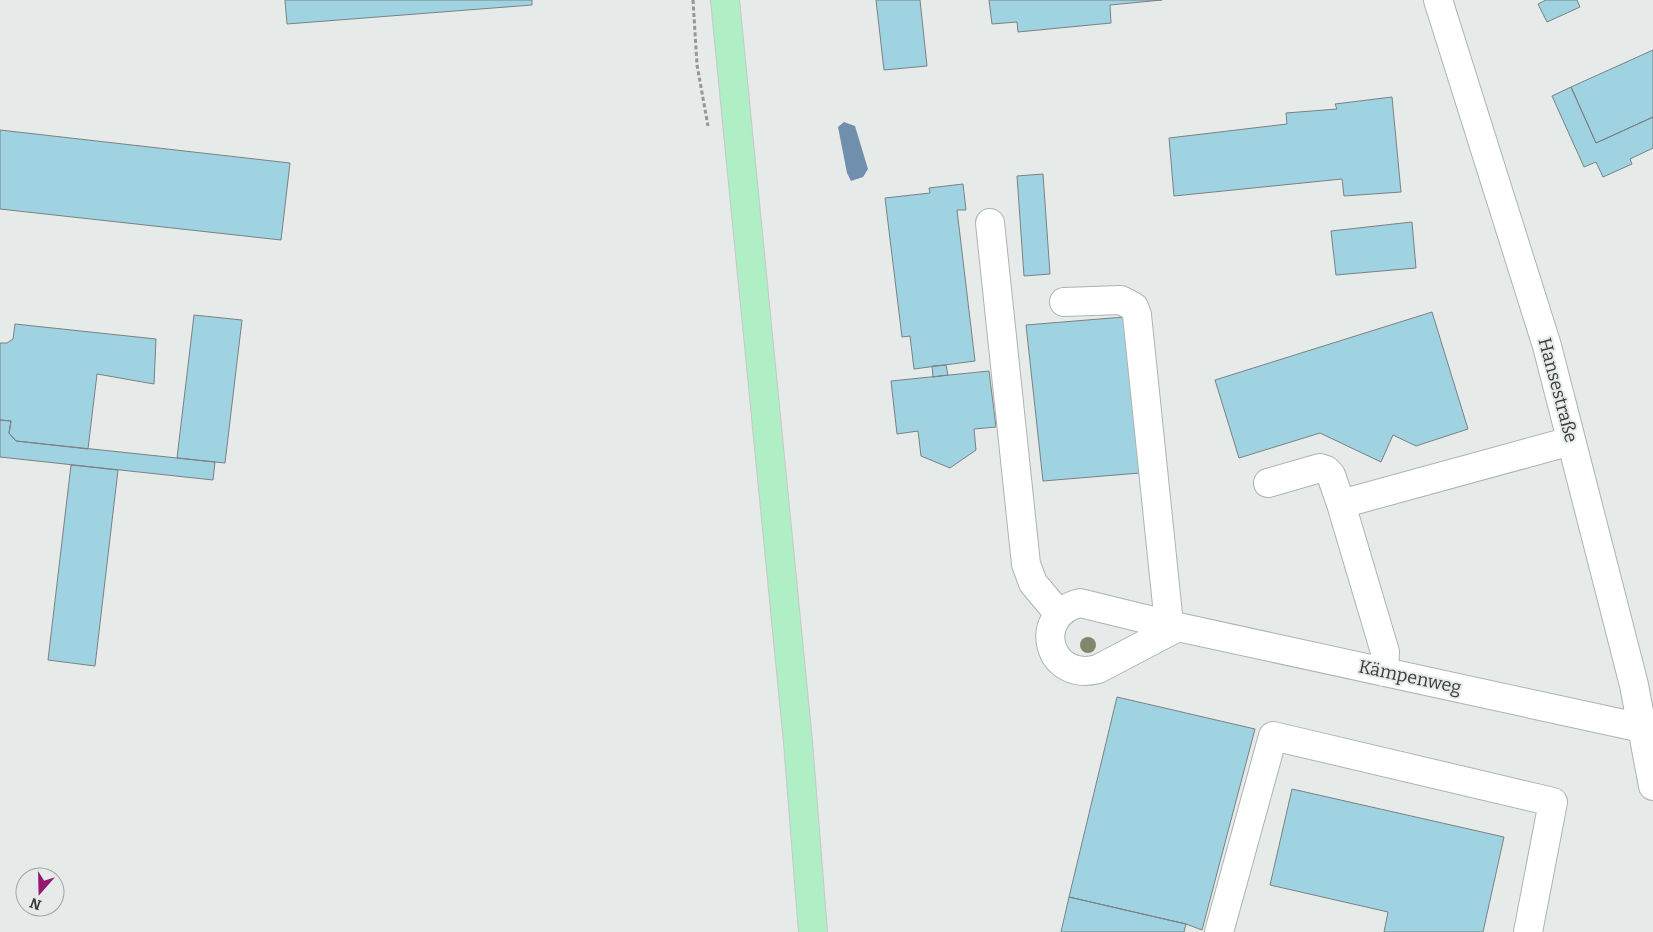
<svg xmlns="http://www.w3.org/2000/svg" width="1653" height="932" font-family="Bitter,serif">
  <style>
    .water { fill: #708fad }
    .building { fill: #a0d3e2; stroke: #7b8082 }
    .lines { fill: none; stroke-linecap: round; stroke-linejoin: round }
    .minor-casing { stroke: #adb3b2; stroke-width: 30 }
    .major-casing { stroke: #c7c8c8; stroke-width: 30 }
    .path { stroke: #939796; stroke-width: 3; stroke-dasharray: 4 2.5; stroke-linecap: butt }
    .minor { stroke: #fff; stroke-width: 28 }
    .major { stroke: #b0eec5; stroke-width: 28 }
    .tree { fill: #7f876c }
    .labels { text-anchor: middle; stroke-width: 4; stroke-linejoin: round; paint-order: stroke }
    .street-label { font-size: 18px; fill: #383b3a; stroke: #e6ebea }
  </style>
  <rect width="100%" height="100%" fill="#e6ebea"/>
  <path class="water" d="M844,122L855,126L868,169L863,177L851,181L847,173L838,127Z"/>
  <path class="building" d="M285,0H532V5L287,24Z
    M876,0H920L927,66L884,70Z
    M989,0H1162L1110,5L1111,23L1018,32L1017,22L992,24Z
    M1546,0H1577L1580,7L1547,22L1538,4Z
    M1653,50V117L1596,143L1571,87Z
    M1571,87L1596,143L1653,117V148L1630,159L1632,164L1603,177L1596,162L1584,167L1552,96Z
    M1392,97L1401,192L1344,196L1342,179L1174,196L1169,138L1287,124L1286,113L1337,109L1335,104Z
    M0,130L290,163L281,240L0,209Z
    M1043,174L1050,274L1024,276L1017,176Z
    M963,184L966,210H957L975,361L914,369L910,336L902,337L885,198L930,193L929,188Z
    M1412,222L1416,268L1336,275L1331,231Z
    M1432,312L1468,429L1416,446L1393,435L1381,462L1320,433L1239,458L1215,380Z
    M194,315L242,320L225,463L177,458Z
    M1124,317L1140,473L1043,481L1026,325Z
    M15,324L156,339L154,384L97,374L88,449L16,441L9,433L11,421L0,420V343H7L13,339Z
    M946,365L948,375L933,377L932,366Z
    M989,371L996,427L974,429L976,450L950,468L921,456L918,431L897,434L891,381Z
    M0,420L11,421L9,433L16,441L215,462L213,480L0,457Z
    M71,465L118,470L95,666L48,660Z
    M1117,697L1255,729L1202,930L1186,924L1069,897Z
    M1292,789L1504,837L1483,932H1384L1388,912L1270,885Z
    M1069,897L1186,924L1184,932H1061Z"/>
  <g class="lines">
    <g class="minor-casing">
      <path id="minor" d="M1438,0L1547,346L1634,685L1653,786
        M990,223L1026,564L1033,583L1059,614
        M1064,302L1121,300L1134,307L1137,315L1169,624
        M1268,483L1320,468L1326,470L1331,475L1341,504L1385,652L1384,672
        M1341,504L1571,441
        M1178,627L1098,669C1048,683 1030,615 1080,603L1178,627L1642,728
        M1219,932L1273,736L1553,802L1528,932"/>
    </g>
    <g class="major-casing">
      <path id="major" d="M725,0L798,742L813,932"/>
    </g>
    <path class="path" d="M693,0L697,65L708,126"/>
    <use href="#minor" class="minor"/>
    <use href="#major" class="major"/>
  </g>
  <circle class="tree" cx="1088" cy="645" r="8"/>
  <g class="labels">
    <g class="street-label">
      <text transform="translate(1558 390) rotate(75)" y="6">Hansestraße</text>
      <text transform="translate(1410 677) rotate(12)" y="6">Kämpenweg</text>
    </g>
  </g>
  <g transform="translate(40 892) rotate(200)"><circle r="24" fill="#e6ebea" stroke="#a0a5a4"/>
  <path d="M0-4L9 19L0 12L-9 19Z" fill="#941771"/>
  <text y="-8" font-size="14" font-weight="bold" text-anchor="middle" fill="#383b3a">N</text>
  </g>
</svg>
